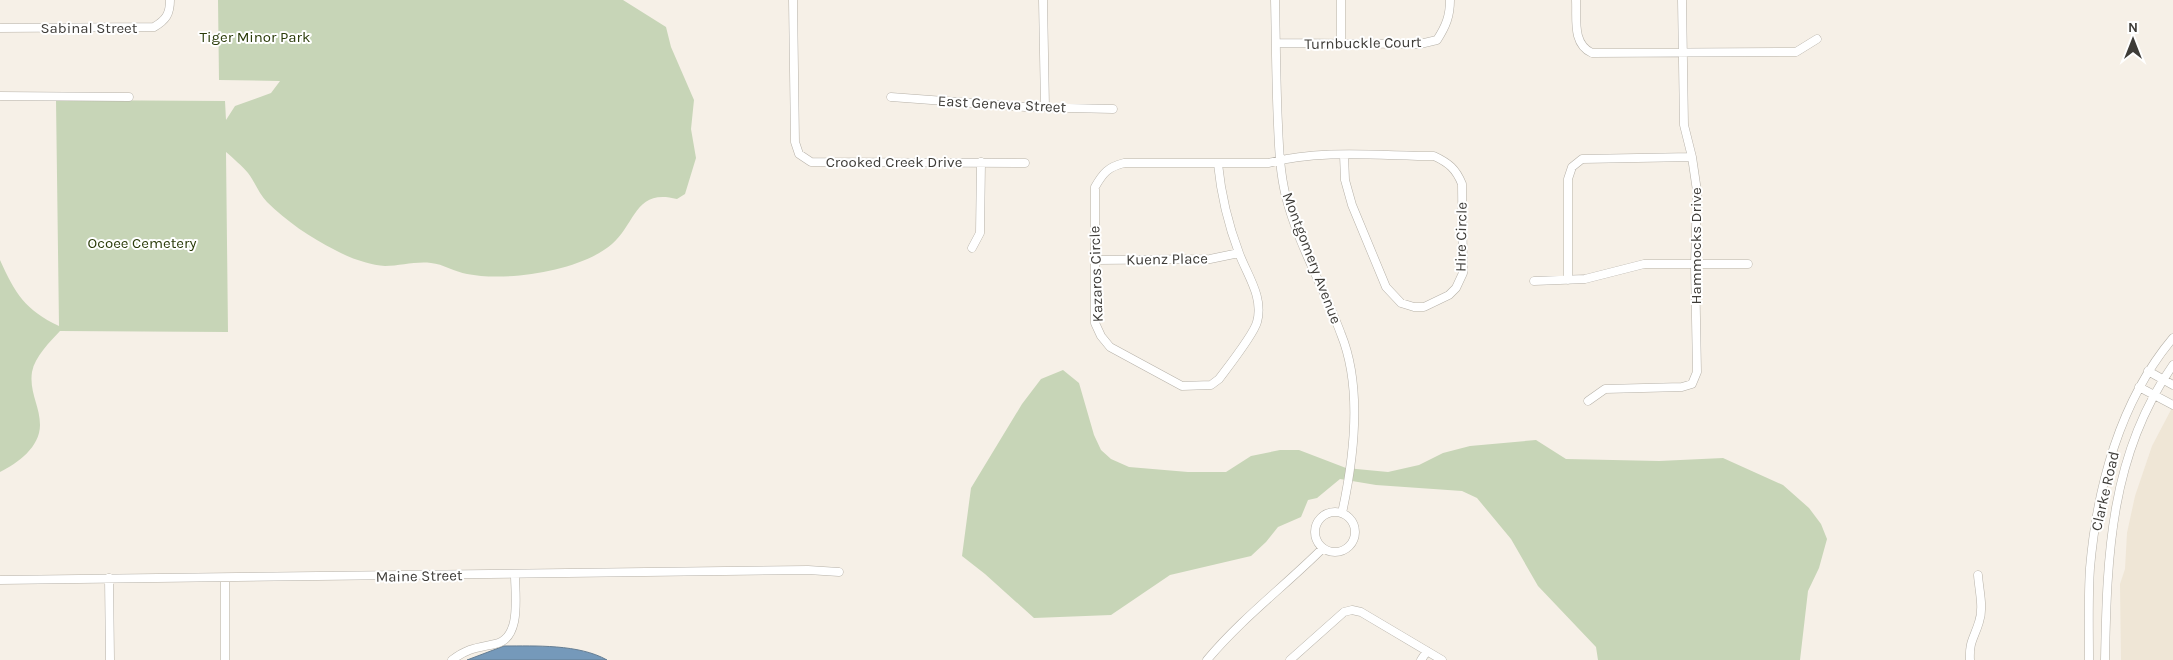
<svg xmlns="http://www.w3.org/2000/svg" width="2173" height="660" font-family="Karla,sans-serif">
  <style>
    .built { fill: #efe6d6 }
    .green { fill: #c7d5b7 }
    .water { fill: #7599ba; stroke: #647d93 }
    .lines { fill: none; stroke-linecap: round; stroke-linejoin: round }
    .minor-casing { stroke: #b6b1a8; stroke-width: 9 }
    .minor { stroke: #fff; stroke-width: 8 }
    .labels { text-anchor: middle; stroke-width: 4; stroke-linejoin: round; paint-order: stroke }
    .street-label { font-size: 15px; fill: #3e3c38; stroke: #fff }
    .park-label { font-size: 15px; fill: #2a3b09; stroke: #fff }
  </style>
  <rect width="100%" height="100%" fill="#f6f0e7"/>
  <path class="built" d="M2173,406V660H2121L2120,584L2125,569L2127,533L2135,496L2152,446Z"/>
  <path class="green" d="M218,0H623L666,27L671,47L694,100L691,129L696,158L685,194L677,199C635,188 636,223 612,244C581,271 507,282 467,274C455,272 443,264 431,263C416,261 400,266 385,266C370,265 349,258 335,250C311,238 286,221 267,202C259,194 255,182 248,173C242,166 233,158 226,152L228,332L60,331C50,342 35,356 32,372C29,392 40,406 40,425C40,447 18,463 0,472V260C15,293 25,310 59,326L56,100L225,101L226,120L235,106L271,93L280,81L219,80Z
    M1063,370L1079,383L1094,435L1101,450L1111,459L1129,467L1188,472H1226L1251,456L1280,450H1299L1346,468L1388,472L1419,465L1443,453L1470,446L1536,440L1566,459L1659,461L1723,458L1783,485L1809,508L1821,524L1827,539L1819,568L1808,591L1800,660H1598L1596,647L1538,586L1511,539L1477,498L1462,491L1376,485L1340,479L1317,498L1308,500L1301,517L1278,527L1266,542L1251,556L1170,575L1111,615L1034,618L985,574L962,556L971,488L1022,404L1041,379Z"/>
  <path class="water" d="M504,646C535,646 579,644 607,660H467Z"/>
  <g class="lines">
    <g class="minor-casing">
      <path id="minor" d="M793,0L795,142L799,154L811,162L1025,163
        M1043,0L1045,107
        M1275,0C1276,42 1276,83 1278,125C1279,149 1280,173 1286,197C1298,244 1324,288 1341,334C1363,388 1354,458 1342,513
        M1341,0V44
        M1576,0C1577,19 1572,44 1592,53L1796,52L1817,39
        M0,28L154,27C166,20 170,14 170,0
        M1276,43L1420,44L1437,40C1446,26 1450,16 1450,0
        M0,96L129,97
        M891,97L1025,107L1113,109
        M1218,164C1221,194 1228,224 1239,253C1247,275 1264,297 1257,322C1254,334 1228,367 1219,379L1211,385L1182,386L1110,347L1101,336L1095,323V187C1103,173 1108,167 1124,163H1269C1320,149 1382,156 1434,156C1449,163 1456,169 1462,184L1463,273L1456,288L1449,295L1424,307H1414L1401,303L1386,287L1352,205L1345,180L1344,155
        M972,248L980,233L981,162
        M1095,260L1210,259L1239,253
        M1568,280V179L1572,167L1582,159L1692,157
        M1534,281L1585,279L1644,264H1748
        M2148,371L2173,385
        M2139,387L2173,405
        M1588,401L1605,389L1682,387L1692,384L1697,372L1695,265L1697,191L1692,157L1684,125L1682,0
        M1315 532a20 20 0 1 1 40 0a20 20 0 1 1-40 0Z
        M109,578L110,660
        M0,580L808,570L839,572
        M225,660V578
        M452,660C468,648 476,648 495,644C522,639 515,595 515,575
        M1207,660C1242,618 1285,586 1323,548
        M1290,660L1344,612L1352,610L1361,612L1442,660
        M1421,660L1427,651
        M1970,660C1969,641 1974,639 1979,622C1984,608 1979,590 1978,575
        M2089,660C2089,630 2088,598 2090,568C2097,487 2120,401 2173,338
        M2105,660C2107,556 2110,454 2173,365"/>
    </g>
    <use href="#minor" class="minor"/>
  </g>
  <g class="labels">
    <g class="street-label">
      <text x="89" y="33">Sabinal Street</text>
      <text transform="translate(1363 43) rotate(-1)" y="5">Turnbuckle Court</text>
      <text transform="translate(1002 104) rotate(3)" y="5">East Geneva Street</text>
      <text x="894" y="167">Crooked Creek Drive</text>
      <text transform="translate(1461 237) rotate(-89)" y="5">Hire Circle</text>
      <text transform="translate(1696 246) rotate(-90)" y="5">Hammocks Drive</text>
      <text transform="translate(1312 258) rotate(69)" y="5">Montgomery Avenue</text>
      <text transform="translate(1167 259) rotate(-1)" y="5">Kuenz Place</text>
      <text transform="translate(1096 274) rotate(-92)" y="5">Kazaros Circle</text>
      <text transform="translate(2105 491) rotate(-77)" y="5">Clarke Road</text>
      <text transform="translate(419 576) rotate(-1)" y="5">Maine Street</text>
    </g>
    <g class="park-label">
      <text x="255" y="42">Tiger Minor Park</text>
      <text x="142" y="248">Ocoee Cemetery</text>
    </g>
  </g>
  <g transform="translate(2133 40)" stroke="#ffffff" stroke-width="4" paint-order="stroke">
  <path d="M0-4L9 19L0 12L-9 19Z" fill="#3e3c38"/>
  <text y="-8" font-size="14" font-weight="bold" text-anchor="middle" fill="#3e3c38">N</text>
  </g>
</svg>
